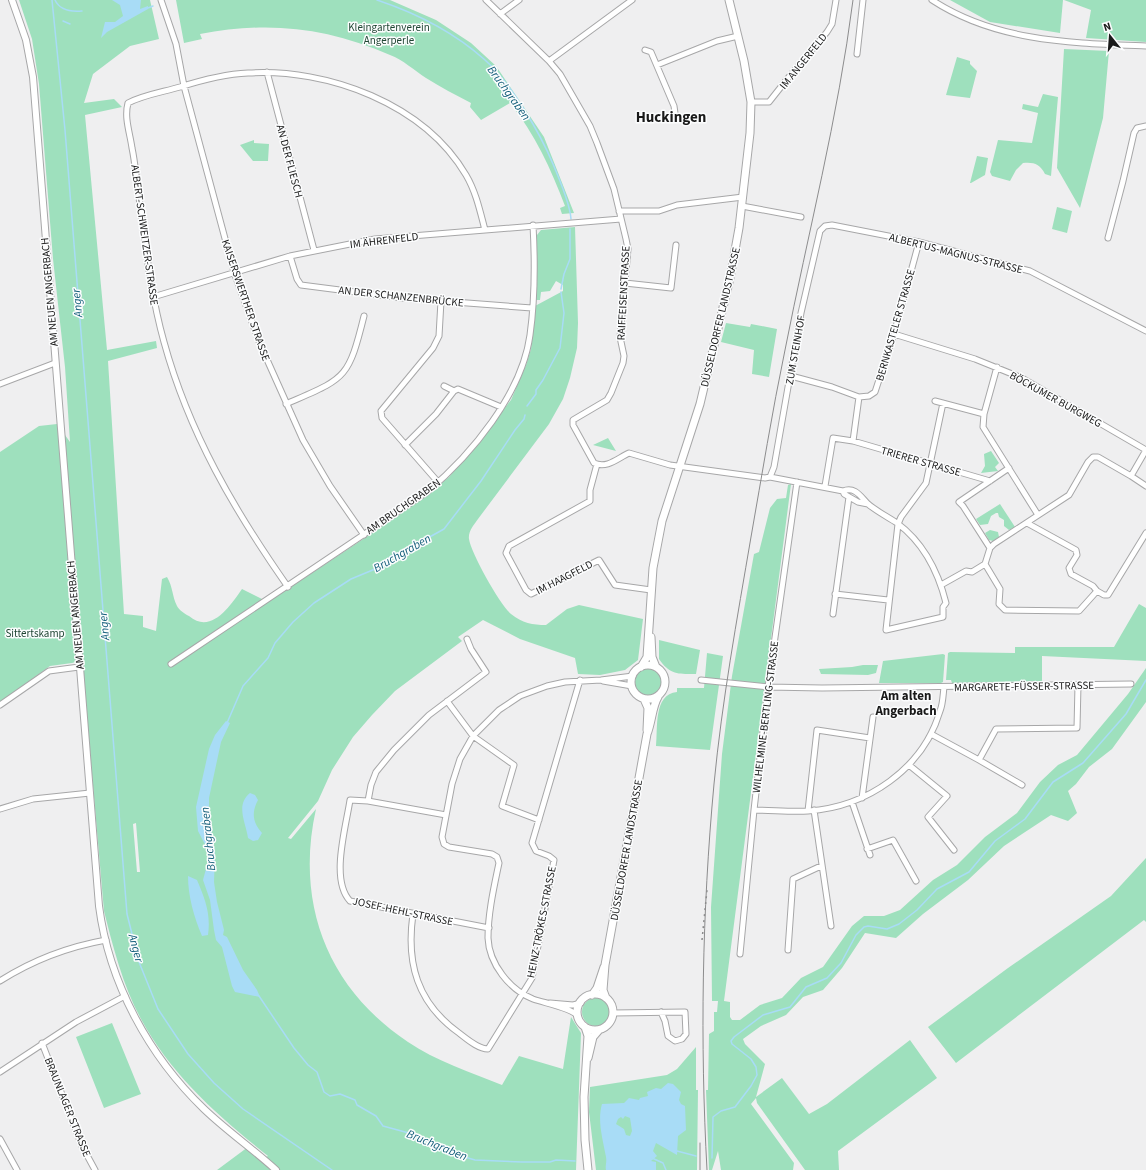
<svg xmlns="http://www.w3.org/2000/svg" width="1146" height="1170" font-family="'Source Sans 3',sans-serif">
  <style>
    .green { fill: #9ee0bd; fill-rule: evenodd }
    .water { fill: #a8dcf6; fill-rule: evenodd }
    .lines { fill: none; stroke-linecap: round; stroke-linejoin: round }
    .stream { stroke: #a8dcf6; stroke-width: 1.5 }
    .minor-casing { stroke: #a7a7a8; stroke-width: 7 }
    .tertiary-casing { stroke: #a7a7a8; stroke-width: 8 }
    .secondary-casing { stroke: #a7a7a8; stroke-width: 9 }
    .minor { stroke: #fff; stroke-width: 5 }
    .tertiary { stroke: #fff; stroke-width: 6 }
    .secondary { stroke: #fff; stroke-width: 7 }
    .tram { stroke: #8c8c8d; stroke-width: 1 }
    .rail { stroke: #8c8c8d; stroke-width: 1.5; stroke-dasharray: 2 4; stroke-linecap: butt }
    .labels { text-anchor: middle; stroke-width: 3; stroke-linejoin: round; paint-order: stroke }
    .park-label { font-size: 11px; fill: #204634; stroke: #fcfdfe }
    .street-label { font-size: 11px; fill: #1a1a1a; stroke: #fcfdfe }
    .water-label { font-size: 12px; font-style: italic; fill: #115d79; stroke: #fcfdfe }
    .quarter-label { font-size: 13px; font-weight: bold; fill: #1a1a1a; stroke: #fcfdfe }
    .district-label { font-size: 15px; font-weight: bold; fill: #1a1a1a; stroke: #fcfdfe }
  </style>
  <rect width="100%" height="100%" fill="#efeff0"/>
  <path class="green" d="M19,0H150L159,39L130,46L93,74L84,103L114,99L122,107L85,115L107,350L156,341L157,348L108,361L124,614L143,616V627L156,631L162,579L167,577C173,587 172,596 177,606C179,610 185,614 189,616C211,635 230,606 242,589L268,602L395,518L424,497L449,477L511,400L526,365L531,349L535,306L563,291V285L556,281L550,291L541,292L540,300H536L537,235L541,230L575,227L578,323L577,348L570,378L563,399L549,424L478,519C474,525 468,531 469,539C471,553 500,605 511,614C522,623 533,625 546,625L567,609L579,605L643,619L638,660L625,670L600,675L578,674L575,658L520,639L483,620L458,637L462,641L395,691L372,715L353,737L332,770L318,801L288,838L291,839L316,809C295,903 327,988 408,1042C436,1061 470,1072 502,1085L519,1056L563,1069L571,1017L581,1033L576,1170H217L248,1147L261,1159L268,1156C219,1117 171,1075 141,1019C123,986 113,947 104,911L82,660L72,663L50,666L0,702V452L39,426L57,424L70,442L65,367L53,259L39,84L32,39ZM136,823L140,872H137L133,824Z
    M176,0H390L436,20L471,43L496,66L544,137L574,213L562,214L560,208L565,206C551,169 535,134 510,103L481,120L470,107L471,103C456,95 440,87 426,78C414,70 403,60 390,55C327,27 267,21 200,34L202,39L184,43Z
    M950,0H1063L1060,33L990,22Z
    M1064,0H1146V42L1086,38L1091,10Z
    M1064,49L1109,51L1103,118L1080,208L1057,168Z
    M957,57L970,61V64L977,71L970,98L946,95Z
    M1043,94L1058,97L1051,176L1045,174C1040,164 1034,162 1023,163L1016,170L1010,181L992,176L990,172L998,140L1032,143L1038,113L1022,109L1023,104L1038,107Z
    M254,140V143L269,144L268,161H253L240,145Z
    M977,156L988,158L985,175L971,183H970Z
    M1057,207L1072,211L1067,233L1052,229Z
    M726,323L750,327L751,324L777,329L769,377L752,374L754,350L721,342Z
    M608,438L616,451L593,445Z
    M991,451L999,463L995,467L998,471L981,473L985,466L984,454Z
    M791,484L724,1001L730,1002V1017L732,1020H740L760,1005L782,998L801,978L823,967L852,926L864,916H884L900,910L933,880L957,865L985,837L1017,813L1040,782L1058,765L1077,755L1128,694L1146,668V702L1112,749L1089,767L1076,784L1068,791L1077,813L1068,821L1051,815L1004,846L968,880L923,914L896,938L865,933L842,968L823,990L803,997L786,1015L761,1026L743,1039L745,1044L765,1064L756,1097L782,1078L809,1114L827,1104L910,1040L937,1078L838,1151L839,1170H805L757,1103L756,1098L751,1104L794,1163L793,1170H721L718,1151L712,1170H709L706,1090H708L709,1034L714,1031V1012H717L718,1001H712L711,907L722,754L732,676L754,554L759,552L770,508L777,499L786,498L788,485Z
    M1000,504L1015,527L1009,530L1004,526V520L999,517L998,513H996L991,516L988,524L980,525L976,519Z
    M990,530L998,532L999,537L993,541L989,540L985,533Z
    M1139,604L1146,608V661L1042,656V681L952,683L951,680H946L948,653L950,652L1015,653V647H1114Z
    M659,640L700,650L696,674C678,674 670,675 659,659Z
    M707,653L723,656L710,750L656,746C658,729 653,694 677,692V688H704Z
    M943,654L945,655L943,682L941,683H879L883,661Z
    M863,665H878L876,673L868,675L821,674L819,669L852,667Z
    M635 682a14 14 0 1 1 28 0a14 14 0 1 1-28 0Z
    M1146,858V922L1144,920L956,1063L928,1027L1008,968L1111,896Z
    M582 1012a14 14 0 1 1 28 0a14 14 0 1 1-28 0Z
    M112,1023L141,1094L104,1108L76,1037Z
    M696,1047V1090H698L697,1170H596L589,1112L590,1087L667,1075L677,1069Z"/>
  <path class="water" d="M112,0H141L140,9L148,6V9L107,32L101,38L105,22H115L123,16L120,5Z
    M226,721L230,723L221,742L209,798V817L215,853L214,882L217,902L224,930L223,935L227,937L243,970L257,990L260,997L235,992L232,986L222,947L216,940L214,930L210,900L203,880L210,854L198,831L196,807L209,749L215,735Z
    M250,793L255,795L258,800C251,813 253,823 262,833L258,840L253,841L248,838C246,823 235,805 250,793Z
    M188,876L197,880C205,899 211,914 208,935L202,936C194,917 188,896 188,876Z
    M668,1083L673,1084L681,1092L679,1100L681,1104L685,1106L686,1130L678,1136L677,1155L656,1143L653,1151L657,1156L651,1161L656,1162V1170H606C605,1166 607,1162 606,1157C603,1140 597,1121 602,1104L624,1103L629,1098L639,1100L640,1098L648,1096L647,1092L656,1088L661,1089ZM625,1116L630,1118L632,1131L630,1136L626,1135L624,1129L616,1124L618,1119L621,1117L623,1119Z"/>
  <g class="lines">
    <path class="stream" d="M52,0L65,130L127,914L139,962L158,1009L188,1054L214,1083L243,1109L332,1170
      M55,0C60,11 71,12 82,11
      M377,0C416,13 455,33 485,60C511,83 540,133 553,164C559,178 570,205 571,219
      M148,8L153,6
      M63,21L70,24
      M561,289L564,274L570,259V229
      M527,406L536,394V390L543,380L560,348L564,313L561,292
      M227,723L243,686L268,658L275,643L293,622L314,603L351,579L380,567L391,556L408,549L444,529L481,481L515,430L524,419L525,415
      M259,996L294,1048L308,1065L317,1072L324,1092L330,1096L340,1094L355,1100L357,1105L376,1116L383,1126L416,1135L444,1151L475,1160L522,1162H550L556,1160L575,1161
      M677,1151L696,1156
      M652,1158L663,1163L666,1170
      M712,1158L713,1117L721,1111L735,1107L751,1086L757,1075L756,1067L751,1059L732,1044L731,1041L734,1037L763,1015L790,1007L806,987L827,978L841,963L856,935L864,927L868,926L887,929L899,924L917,910L937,889L969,872L995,841L1025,819L1053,782L1083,763L1126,714L1146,680"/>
    <g class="minor-casing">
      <path id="minor" d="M161,0L176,44L184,86L234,272L260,344L303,440L330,486L364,535
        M486,0L549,61L560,74L590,126L597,143L614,189L626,239L628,249L620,337L624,356L623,363L611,393L607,400L573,420V425L594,463C607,469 618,458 629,453L670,465L765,478L770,477L843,491C855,486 861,497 868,504C876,511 888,517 897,523C924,543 938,571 946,603L943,607V617L886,630L898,524L901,517L926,483L943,403
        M932,0C996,42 1072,43 1146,46
        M500,14L519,0
        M645,50L651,52L674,106L675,113
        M857,54L863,0
        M549,61L632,0
        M657,65L717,41L738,36
        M267,72L314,250
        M751,102H769L788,78L827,32L832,24L836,0
        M742,206L801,217
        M619,211H659L677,205L743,197
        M1108,238L1123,181L1134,133L1137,128L1146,126
        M290,256L297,279L301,285L402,298L532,308
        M625,283L671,288L676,245
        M153,297L290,256L375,239L621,219
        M894,334L975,359L1022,378L1146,450
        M997,367L984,414L983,427L1038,515
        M791,376L832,387L859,397L869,396L875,392L894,334L919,242
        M0,384L55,363
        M444,386L454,391
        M935,401L984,414
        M286,404C345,378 348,381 364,316
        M853,441L859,397
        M405,445L436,414L454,391L458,389L501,407
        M597,464L590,490V501L509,546L506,553L526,590L531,594L599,560L615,585L651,590
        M1131,476L1146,486
        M770,477L774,467L801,313L820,231L825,226L832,225L919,242L1030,271L1146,331
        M438,482L382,418L381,411L433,348L439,336L441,301
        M825,486L833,438L853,441L990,481
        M843,491L844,494L858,502L868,504
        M1027,523L1076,550L1077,555L1069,568L1071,574L1093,586L1097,591
        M990,548L963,506L959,502L1009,468
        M985,564L1000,589L999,604L1005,610L1079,611L1097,591L1104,595H1108L1146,533
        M941,585L966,571L972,572L985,564L990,548L994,544L1069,495L1088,462L1093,457H1098L1131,476L1146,450
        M288,587C234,510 189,433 164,342C150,292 145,241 138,190C136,176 135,162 132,148C130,133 124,118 128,103C143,95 163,92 180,87C202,80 225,74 248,73C328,68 424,104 466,175C476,192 480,211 485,230
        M835,594L888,600
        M833,614L849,497
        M171,664L427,492C471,455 522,394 530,335C535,299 535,261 533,225
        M701,680L768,687L822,688L1131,684
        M603,681L632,686
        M447,701L473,736L514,765L502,806L539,820
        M0,705L49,671L79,667
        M931,734L979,760L996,729L1077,728L1078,685
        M979,760L1022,785
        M909,765L947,796L928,817L954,850
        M862,798L873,717
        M368,801L371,785L376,772L394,750L429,715L486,672L471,649L467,639
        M852,802L870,855
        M0,809L33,799L90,793
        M754,810C772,810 790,812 808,811C867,807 923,769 940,711C943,704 943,695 944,687
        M814,810L831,926
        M808,811L817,730L870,738
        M446,815L368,801L350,800C346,827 330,880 350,901L489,928
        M867,849L893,840L916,881
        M413,914C406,963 417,1003 459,1033C467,1039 478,1049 488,1049L532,978L554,860L549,856L536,851L532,843L580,680
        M788,950L793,879L821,866
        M740,954L754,810L768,687L797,482
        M0,981C33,960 67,947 106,940
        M550,1003L573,1005L581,1003
        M613,1013L685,1012L686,1034L682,1039L675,1041L668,1036L665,1021L661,1012
        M578,1016C572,1008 544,1003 533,999C510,990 489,964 488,938C488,913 494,887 499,863L497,857L492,854L449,847L444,844L442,837L452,784L460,759L473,736L499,710L520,696L547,686L565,682L601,680L633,676
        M42,1043L82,1146L95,1170
        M0,1072L76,1022L125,996
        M0,1139L17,1170"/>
    </g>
    <g class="tertiary-casing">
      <path id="tertiary" d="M12,0L26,40L33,77L99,906C109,983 149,1056 204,1109C227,1131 253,1149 276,1170"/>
    </g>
    <g class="secondary-casing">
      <path id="secondary" d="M651,637L652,657L656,667
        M631 682a17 17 0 1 1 34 0a17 17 0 1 1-34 0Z
        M641,667L647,657L653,568L662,521L700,404L730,278L739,228L750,133L751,102L744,61L729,0
        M644,699L648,708L647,730
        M577 1012a18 18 0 1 1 36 0a18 18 0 1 1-36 0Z
        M592,995L597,988L604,967
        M606,998L603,990L605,965L647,734C652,722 652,707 658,697
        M585,1027L588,1036L584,1097L585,1140L588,1170
        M588,1058L593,1037L599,1030"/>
    </g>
    <use href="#minor" class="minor"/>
    <use href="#tertiary" class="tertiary"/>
    <use href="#secondary" class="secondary"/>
    <path class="tram" d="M700,1170V1143
      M707,1170C700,1042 702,912 714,784C722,701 737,619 751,537C762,475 772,412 785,350C808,233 838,118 853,0"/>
    <path class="rail" d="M702,940L707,890"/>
  </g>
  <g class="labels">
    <g class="park-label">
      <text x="389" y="31">Kleingartenverein<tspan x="389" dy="13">Angerperle</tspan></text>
      <text x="35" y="637">Sittertskamp</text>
    </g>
    <g class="street-label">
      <text transform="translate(803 61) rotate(-51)" y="4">IM ANGERFELD</text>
      <text transform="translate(290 161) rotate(75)" y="4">AN DER FLIESCH</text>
      <text transform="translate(145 235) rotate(82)" y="4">ALBERT-SCHWEITZER-STRASSE</text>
      <text transform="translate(384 240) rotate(-7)" y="4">IM ÄHRENFELD</text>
      <text transform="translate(956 253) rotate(14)" y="4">ALBERTUS-MAGNUS-STRASSE</text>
      <text transform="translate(49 292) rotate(-95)" y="4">AM NEUEN ANGERBACH</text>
      <text transform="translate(623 293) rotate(-87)" y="4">RAIFFEISENSTRASSE</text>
      <text transform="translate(401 296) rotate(6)" y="4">AN DER SCHANZENBRÜCKE</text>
      <text transform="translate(246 300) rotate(71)" y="4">KAISERSWERTHER STRASSE</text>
      <text transform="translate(720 317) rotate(-77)" y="4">DÜSSELDORFER LANDSTRASSE</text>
      <text transform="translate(895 325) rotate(-74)" y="4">BERNKASTELER STRASSE</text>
      <text transform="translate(795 350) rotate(-80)" y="4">ZUM STEINHOF</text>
      <text transform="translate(1056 399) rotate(29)" y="4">BÖCKUMER BURGWEG</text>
      <text transform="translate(921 461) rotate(16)" y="4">TRIERER STRASSE</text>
      <text transform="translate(403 506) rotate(-35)" y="4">AM BRUCHGRABEN</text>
      <text transform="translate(564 577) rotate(-27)" y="4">IM HAAGFELD</text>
      <text transform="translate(75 615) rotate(-95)" y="4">AM NEUEN ANGERBACH</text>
      <text transform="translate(1024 686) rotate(-1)" y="4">MARGARETE-FÜSSER-STRASSE</text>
      <text transform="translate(765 717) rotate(-83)" y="4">WILHELMINE-BERTLING-STRASSE</text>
      <text transform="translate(626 850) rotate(-80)" y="4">DÜSSELDORFER LANDSTRASSE</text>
      <text transform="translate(403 911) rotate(12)" y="4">JOSEF-HEHL-STRASSE</text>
      <text transform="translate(541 922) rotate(-79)" y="4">HEINZ-TRÖKES-STRASSE</text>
      <text transform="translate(68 1107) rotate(68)" y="4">BRAUNLAGER STRASSE</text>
    </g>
    <g class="water-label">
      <text transform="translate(509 93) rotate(54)" y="4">Bruchgraben</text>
      <text transform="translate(77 303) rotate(-95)" y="4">Anger</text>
      <text transform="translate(402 553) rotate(-30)" y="4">Bruchgraben</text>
      <text transform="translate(104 626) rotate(-95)" y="4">Anger</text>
      <text transform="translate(208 839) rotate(-96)" y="4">Bruchgraben</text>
      <text transform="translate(136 948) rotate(75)" y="4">Anger</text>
      <text transform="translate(437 1145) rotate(22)" y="4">Bruchgraben</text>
    </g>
    <g class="quarter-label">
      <text x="906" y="700">Am alten<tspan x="906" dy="15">Angerbach</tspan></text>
    </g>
    <g class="district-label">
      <text x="671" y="122">Huckingen</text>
    </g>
  </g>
  <g transform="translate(1110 36) rotate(343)" stroke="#fcfdfe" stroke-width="3" paint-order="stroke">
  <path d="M0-3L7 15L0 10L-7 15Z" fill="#1a1a1a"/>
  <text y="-6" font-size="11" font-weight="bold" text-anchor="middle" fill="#1a1a1a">N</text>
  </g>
</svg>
